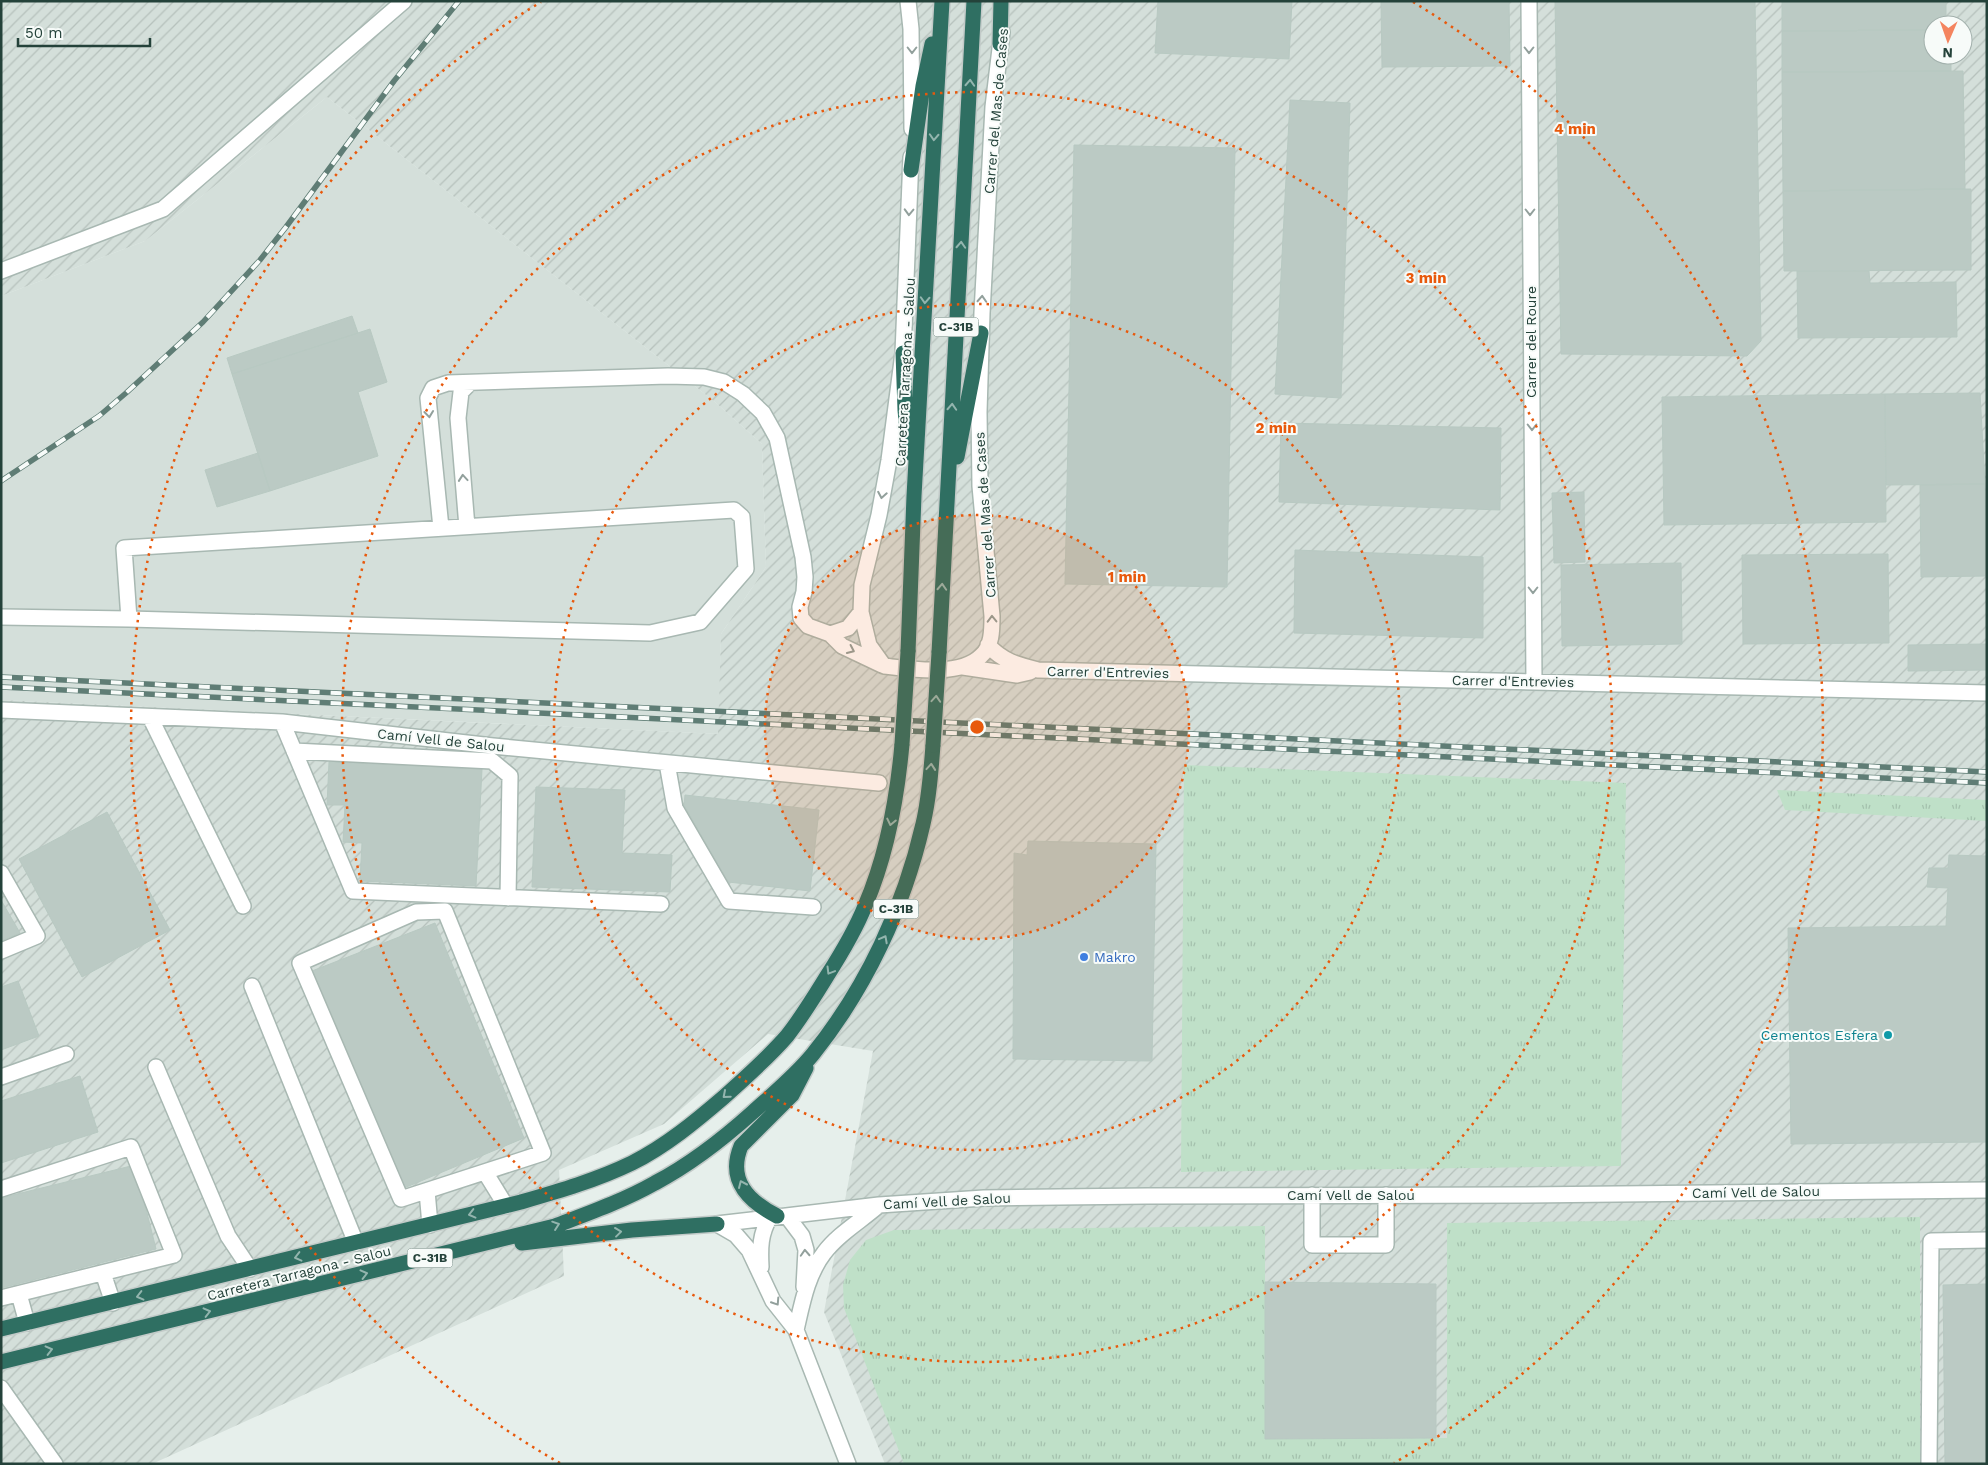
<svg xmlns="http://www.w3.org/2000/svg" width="1988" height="1465" font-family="'Work Sans',sans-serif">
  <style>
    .built { fill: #d4dfda }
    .industrial { fill: url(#industrial-furrows); fill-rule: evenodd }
    .grass { fill: url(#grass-tufts) }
    .building { fill: #bbcac4; stroke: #b8c9c2 }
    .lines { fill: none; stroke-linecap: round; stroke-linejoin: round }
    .minor-casing { stroke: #a8b8b2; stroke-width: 18 }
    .highway-casing { stroke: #c2cac8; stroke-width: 18 }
    .minor { stroke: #fff; stroke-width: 15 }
    .highway { stroke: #2f6f62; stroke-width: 15 }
    .rail-casing { stroke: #5f7d75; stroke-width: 5.5 }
    .rail { stroke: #f7fbf9; stroke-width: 4; stroke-dasharray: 11; stroke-linecap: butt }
    .highway-bridge-casing { stroke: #c2cac8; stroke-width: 18; stroke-linecap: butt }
    .highway-bridge { stroke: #2f6f62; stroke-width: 15 }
    .oneway { stroke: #92a09c }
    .oneway2 { stroke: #93b5ae }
    .ring { fill: none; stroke: #e8590c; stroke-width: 2.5; stroke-dasharray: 2.5 5 }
    .shop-dot { fill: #3f7fe0; stroke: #f7fbf9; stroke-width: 2 }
    .culture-dot { fill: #0f9aa8; stroke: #f7fbf9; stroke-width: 2 }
    .labels { text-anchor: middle; stroke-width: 4; stroke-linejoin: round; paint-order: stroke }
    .shield { fill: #f7fbf9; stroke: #637a73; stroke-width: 1 }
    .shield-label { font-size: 12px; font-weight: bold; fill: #24423a }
    .street-label { font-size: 14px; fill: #24423a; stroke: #f7fbf9 }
    .shop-label { font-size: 14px; fill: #366cbe; stroke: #f7fbf9; text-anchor: start }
    .culture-label { font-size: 14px; fill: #0d838f; stroke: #f7fbf9; text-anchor: end }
    .centre { fill: #e8590c; stroke: #f7fbf9; stroke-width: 2.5 }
    .ring-label { font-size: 15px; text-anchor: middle; font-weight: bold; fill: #e8590c; stroke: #f7fbf9; stroke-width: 4; stroke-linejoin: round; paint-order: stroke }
  </style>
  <defs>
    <pattern id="industrial-furrows" width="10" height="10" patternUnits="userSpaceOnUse" patternTransform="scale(1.25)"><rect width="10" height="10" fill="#d4dfda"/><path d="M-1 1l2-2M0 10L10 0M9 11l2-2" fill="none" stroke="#b6c1bc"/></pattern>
    <pattern id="grass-tufts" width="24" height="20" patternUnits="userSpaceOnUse" patternTransform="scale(1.25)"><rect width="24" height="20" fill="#bfe0c8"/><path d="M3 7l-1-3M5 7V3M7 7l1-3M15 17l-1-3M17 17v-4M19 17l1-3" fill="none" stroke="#a4c1ad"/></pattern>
  </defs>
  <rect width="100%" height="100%" fill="#e6efeb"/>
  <path class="built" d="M327,97L715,402L762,444L766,567L721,634L719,734L1,700V296L145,241Z"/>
  <path class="industrial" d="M1,1H1987V1464H885L824,1312L873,1051L768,1034L664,1124L559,1170L564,1276L152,1464H1V700L718,734L721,634L766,567L762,444L715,402L327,97L145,241L1,296ZM1933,25H1963V55H1933Z"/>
  <path class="grass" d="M1184,765L1626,783L1621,1166L1181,1172Z
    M1777,790L1987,800V821L1785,810Z
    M1920,1217V1464H904L844,1308L843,1285L850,1260L866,1240L894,1230L1265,1226V1439L1447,1438V1223Z"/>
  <path class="building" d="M1158,1H1292L1289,59L1155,53Z
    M1381,1H1509L1510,66L1382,67Z
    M1555,1H1755L1761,341L1747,356L1561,354Z
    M1782,1H1946V25H1933V30L1782,31Z
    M1933,30V55H1951V71L1782,72V31Z
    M1963,71L1965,189L1783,191L1782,72Z
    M1290,100L1350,103L1341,398L1275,394Z
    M1074,145L1235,148L1227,587L1065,584Z
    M1971,189V270L1784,271L1783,191Z
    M1797,271H1869L1870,283L1956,282L1957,337L1798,338Z
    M352,316L358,333L232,374L227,358Z
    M370,329L387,382L358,392L378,456L270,491L232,374Z
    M1980,393L1985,484L1886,485L1885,394Z
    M1885,394L1886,522L1664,525L1662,397Z
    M1281,423L1501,428L1500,510L1279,502Z
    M258,453L270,491L217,507L205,470Z
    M1985,484L1987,576L1921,577L1920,485Z
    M1584,492L1585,562L1554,563L1552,493Z
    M1295,550L1483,557V638L1294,633Z
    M1888,554L1889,643L1743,644L1742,555Z
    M1681,563L1682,644L1562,646L1561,565Z
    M1987,644V670L1908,671V645Z
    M329,762L482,769L476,886L360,881L362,843L343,842L345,805H327Z
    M536,787L625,790L622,853L672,855L670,892L532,887Z
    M685,795L819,810L810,891L728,882L684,805Z
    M107,812L170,930L82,977L19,859Z
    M1028,841L1156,844L1152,1061L1013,1059L1014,853L1027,855Z
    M1949,855L1987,856V1142L1791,1144L1788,928L1946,926L1948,888L1927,887L1929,868H1948Z
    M1,900L20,933L1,941Z
    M435,923L524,1138L404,1188L312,971Z
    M18,981L39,1036L1,1050V987Z
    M80,1076L98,1132L1,1163V1101Z
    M135,1165L156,1249L1,1288V1198Z
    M1265,1282L1436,1284V1438L1265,1439Z
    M1987,1284V1464H1945L1943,1285Z"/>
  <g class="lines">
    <g class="minor-casing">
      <path id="minor" d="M908,1L911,29L912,129
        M1529,1L1534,682
        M911,157L903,353L889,460L879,515L862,585L861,612L869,645L884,666C911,669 960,677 981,656C992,647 992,630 992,616L980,486L979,412L982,313L993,107L1002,32
        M1,271L163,209L404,1
        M734,510L742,517L746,569L700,622L650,633L129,619L124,548Z
        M467,527L458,418L461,392L470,383
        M441,528L428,398L433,388L448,383L668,376L704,377L724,382L743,394L763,413L777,438L803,557L805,577L804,592L800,607L801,618L808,626L830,634
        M861,612L848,628L830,634L842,646L882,665
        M1,617L129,619
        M988,645C1002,661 1018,665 1038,670L1987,693
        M963,667L1017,675L1030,672
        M1,710L282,722L493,746L879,783
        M150,717L243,906
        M282,722L353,891L661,904
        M294,751L492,761L510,776L508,898
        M667,763L675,808L729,901L813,907
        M1,873L37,936L1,951
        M445,911L543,1153L401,1199L300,963L416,912Z
        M252,986L356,1243
        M156,1067L228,1236L250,1269
        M1,1077L66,1054
        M485,1172L506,1206
        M1,1189L131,1147L174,1255L1,1298
        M427,1191L430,1225
        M1312,1195V1245H1386V1195
        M787,1216L802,1236L806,1250L804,1287
        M717,1224L879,1205L984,1198L1147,1196L1526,1195L1987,1190
        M717,1224L736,1235L749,1250L773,1301L796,1330L848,1464
        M761,1267C760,1248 760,1234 770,1217
        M103,1273L113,1303
        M19,1294L27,1323
        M796,1330C802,1304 807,1275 824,1253C838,1234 861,1221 879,1205
        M1,1388L55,1464
        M1929,1464L1931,1241L1987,1240"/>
    </g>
    <g class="highway-casing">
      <path id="highway" d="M1000,44L1001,1
        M911,170L923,86L932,44
        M903,353L905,410L909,453
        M957,457L981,333
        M908,652L914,496L942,1
        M939,653L974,1
        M777,1216C748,1201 727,1180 741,1146L792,1095L806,1068
        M522,1243L632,1230L717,1224
        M1,1329L521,1202C559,1191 597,1180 632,1163C666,1146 696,1121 724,1097C746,1077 768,1058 787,1036C802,1017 814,997 827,976C841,954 855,931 865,906C887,855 897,800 902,744
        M1,1362L555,1226C589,1213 623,1201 655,1183C691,1164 723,1139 753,1112C773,1094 796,1075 813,1054C866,988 904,907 923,824C929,799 931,772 933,745"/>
    </g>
    <use href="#minor" class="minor"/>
    <use href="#highway" class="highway"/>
    <g class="rail-casing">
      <path id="rail" d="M1,481L99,416L126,393L203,322L260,260L286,227L394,81L459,1
        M1,677L1987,772
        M1,687L1987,783"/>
    </g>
    <use href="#rail" class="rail"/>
    <g class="highway-bridge-casing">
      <path id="highway-bridge" d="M902,744L908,652
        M933,745L939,653"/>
    </g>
    <use href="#highway-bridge" class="highway-bridge"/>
  </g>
  <defs><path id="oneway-chevron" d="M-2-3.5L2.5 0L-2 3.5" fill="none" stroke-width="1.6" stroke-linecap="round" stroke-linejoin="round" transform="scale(1.25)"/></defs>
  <g class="oneway">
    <use href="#oneway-chevron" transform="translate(912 50) rotate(90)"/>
    <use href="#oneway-chevron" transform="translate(1529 50) rotate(90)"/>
    <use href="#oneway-chevron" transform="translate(909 212) rotate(92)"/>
    <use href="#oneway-chevron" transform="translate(1530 212) rotate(90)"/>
    <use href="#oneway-chevron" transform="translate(982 299) rotate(-87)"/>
    <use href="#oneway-chevron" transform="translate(429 414) rotate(84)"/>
    <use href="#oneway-chevron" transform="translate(1532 427) rotate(90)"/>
    <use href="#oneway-chevron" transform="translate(463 478) rotate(-95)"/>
    <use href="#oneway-chevron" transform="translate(882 495) rotate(100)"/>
    <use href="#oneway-chevron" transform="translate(1533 590) rotate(90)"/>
    <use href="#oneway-chevron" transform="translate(992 619) rotate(-91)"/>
    <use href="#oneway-chevron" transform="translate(851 650) rotate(25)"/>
    <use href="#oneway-chevron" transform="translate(805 1253) rotate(-93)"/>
    <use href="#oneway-chevron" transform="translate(776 1302) rotate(57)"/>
  </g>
  <g class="oneway2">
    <use href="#oneway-chevron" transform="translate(970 83) rotate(-87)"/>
    <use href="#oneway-chevron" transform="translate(934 137) rotate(93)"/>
    <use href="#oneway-chevron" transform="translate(961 245) rotate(-87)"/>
    <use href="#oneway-chevron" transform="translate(925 300) rotate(93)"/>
    <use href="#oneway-chevron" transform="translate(952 407) rotate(-87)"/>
    <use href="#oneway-chevron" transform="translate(942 587) rotate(-87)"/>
    <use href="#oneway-chevron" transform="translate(936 699) rotate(-86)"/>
    <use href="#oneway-chevron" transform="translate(931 767) rotate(-85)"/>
    <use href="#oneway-chevron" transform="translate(891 822) rotate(102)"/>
    <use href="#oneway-chevron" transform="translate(884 939) rotate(-62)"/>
    <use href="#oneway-chevron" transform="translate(830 971) rotate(121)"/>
    <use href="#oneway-chevron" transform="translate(726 1095) rotate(139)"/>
    <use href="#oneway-chevron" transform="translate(742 1184) rotate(-114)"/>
    <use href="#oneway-chevron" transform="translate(472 1214) rotate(166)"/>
    <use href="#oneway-chevron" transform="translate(556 1225) rotate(-19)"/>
    <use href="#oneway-chevron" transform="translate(618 1232) rotate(-7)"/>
    <use href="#oneway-chevron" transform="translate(298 1257) rotate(166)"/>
    <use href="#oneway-chevron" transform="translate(364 1274) rotate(-14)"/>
    <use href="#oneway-chevron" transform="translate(140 1296) rotate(166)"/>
    <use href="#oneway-chevron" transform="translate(207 1312) rotate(-14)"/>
    <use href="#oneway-chevron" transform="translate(49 1350) rotate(-14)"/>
  </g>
  <circle cx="977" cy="727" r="212" fill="#e8590c" fill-opacity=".12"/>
  <g class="ring">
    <circle cx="977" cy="727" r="212"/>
    <circle cx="977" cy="727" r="423"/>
    <circle cx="977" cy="727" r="635"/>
    <path d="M560 1463A846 846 0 0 1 541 2M1413 2A846 846 0 0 1 1394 1463"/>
  </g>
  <circle class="shop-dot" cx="1084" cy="957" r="5"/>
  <circle class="culture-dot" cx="1888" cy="1035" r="5"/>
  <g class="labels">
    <g class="shield">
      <rect x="933.5" y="317.5" width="45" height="19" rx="4"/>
      <rect x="873.5" y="899.5" width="45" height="19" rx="4"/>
      <rect x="407.5" y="1248.5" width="45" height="19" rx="4"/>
    </g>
    <g class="shield-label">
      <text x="956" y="331">C-31B</text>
      <text x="896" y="913">C-31B</text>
      <text x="430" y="1262">C-31B</text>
    </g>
    <g class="street-label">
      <text transform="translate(996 111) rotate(-85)" y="5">Carrer del Mas de Cases</text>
      <text transform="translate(1531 342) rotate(-90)" y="5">Carrer del Roure</text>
      <text transform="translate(905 372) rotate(-87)" y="5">Carretera Tarragona - Salou</text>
      <text transform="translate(985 515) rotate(-94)" y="5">Carrer del Mas de Cases</text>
      <text transform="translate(1108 672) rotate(1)" y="5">Carrer d'Entrevies</text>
      <text transform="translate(1513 681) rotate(1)" y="5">Carrer d'Entrevies</text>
      <text transform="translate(441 740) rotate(6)" y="5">Camí Vell de Salou</text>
      <text transform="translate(1756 1192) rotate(-1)" y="5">Camí Vell de Salou</text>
      <text x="1351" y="1200">Camí Vell de Salou</text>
      <text transform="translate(947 1201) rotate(-3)" y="5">Camí Vell de Salou</text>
      <text transform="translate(299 1273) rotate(-14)" y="5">Carretera Tarragona - Salou</text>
    </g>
    <g class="shop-label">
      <text x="1094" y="962">Makro</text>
    </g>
    <g class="culture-label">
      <text x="1878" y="1040">Cementos Esfera</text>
    </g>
  </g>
  <circle cx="977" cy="727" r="8" class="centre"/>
  <g class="ring-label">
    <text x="1575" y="134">4 min</text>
    <text x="1426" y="283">3 min</text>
    <text x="1276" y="433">2 min</text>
    <text x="1127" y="582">1 min</text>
  </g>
  <rect width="1988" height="1465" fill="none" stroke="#24423a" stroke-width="5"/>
  <g transform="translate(1948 40) rotate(182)"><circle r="24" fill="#f7fbf9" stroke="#a3b1ad"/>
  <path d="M0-4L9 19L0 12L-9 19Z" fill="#f4845f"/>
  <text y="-8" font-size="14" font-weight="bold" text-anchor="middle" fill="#24423a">N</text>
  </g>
  <path d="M18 38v8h132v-8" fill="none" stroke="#24423a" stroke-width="2.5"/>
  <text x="25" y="38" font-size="15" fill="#24423a" stroke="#f7fbf9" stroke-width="4" paint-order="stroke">50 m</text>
</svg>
